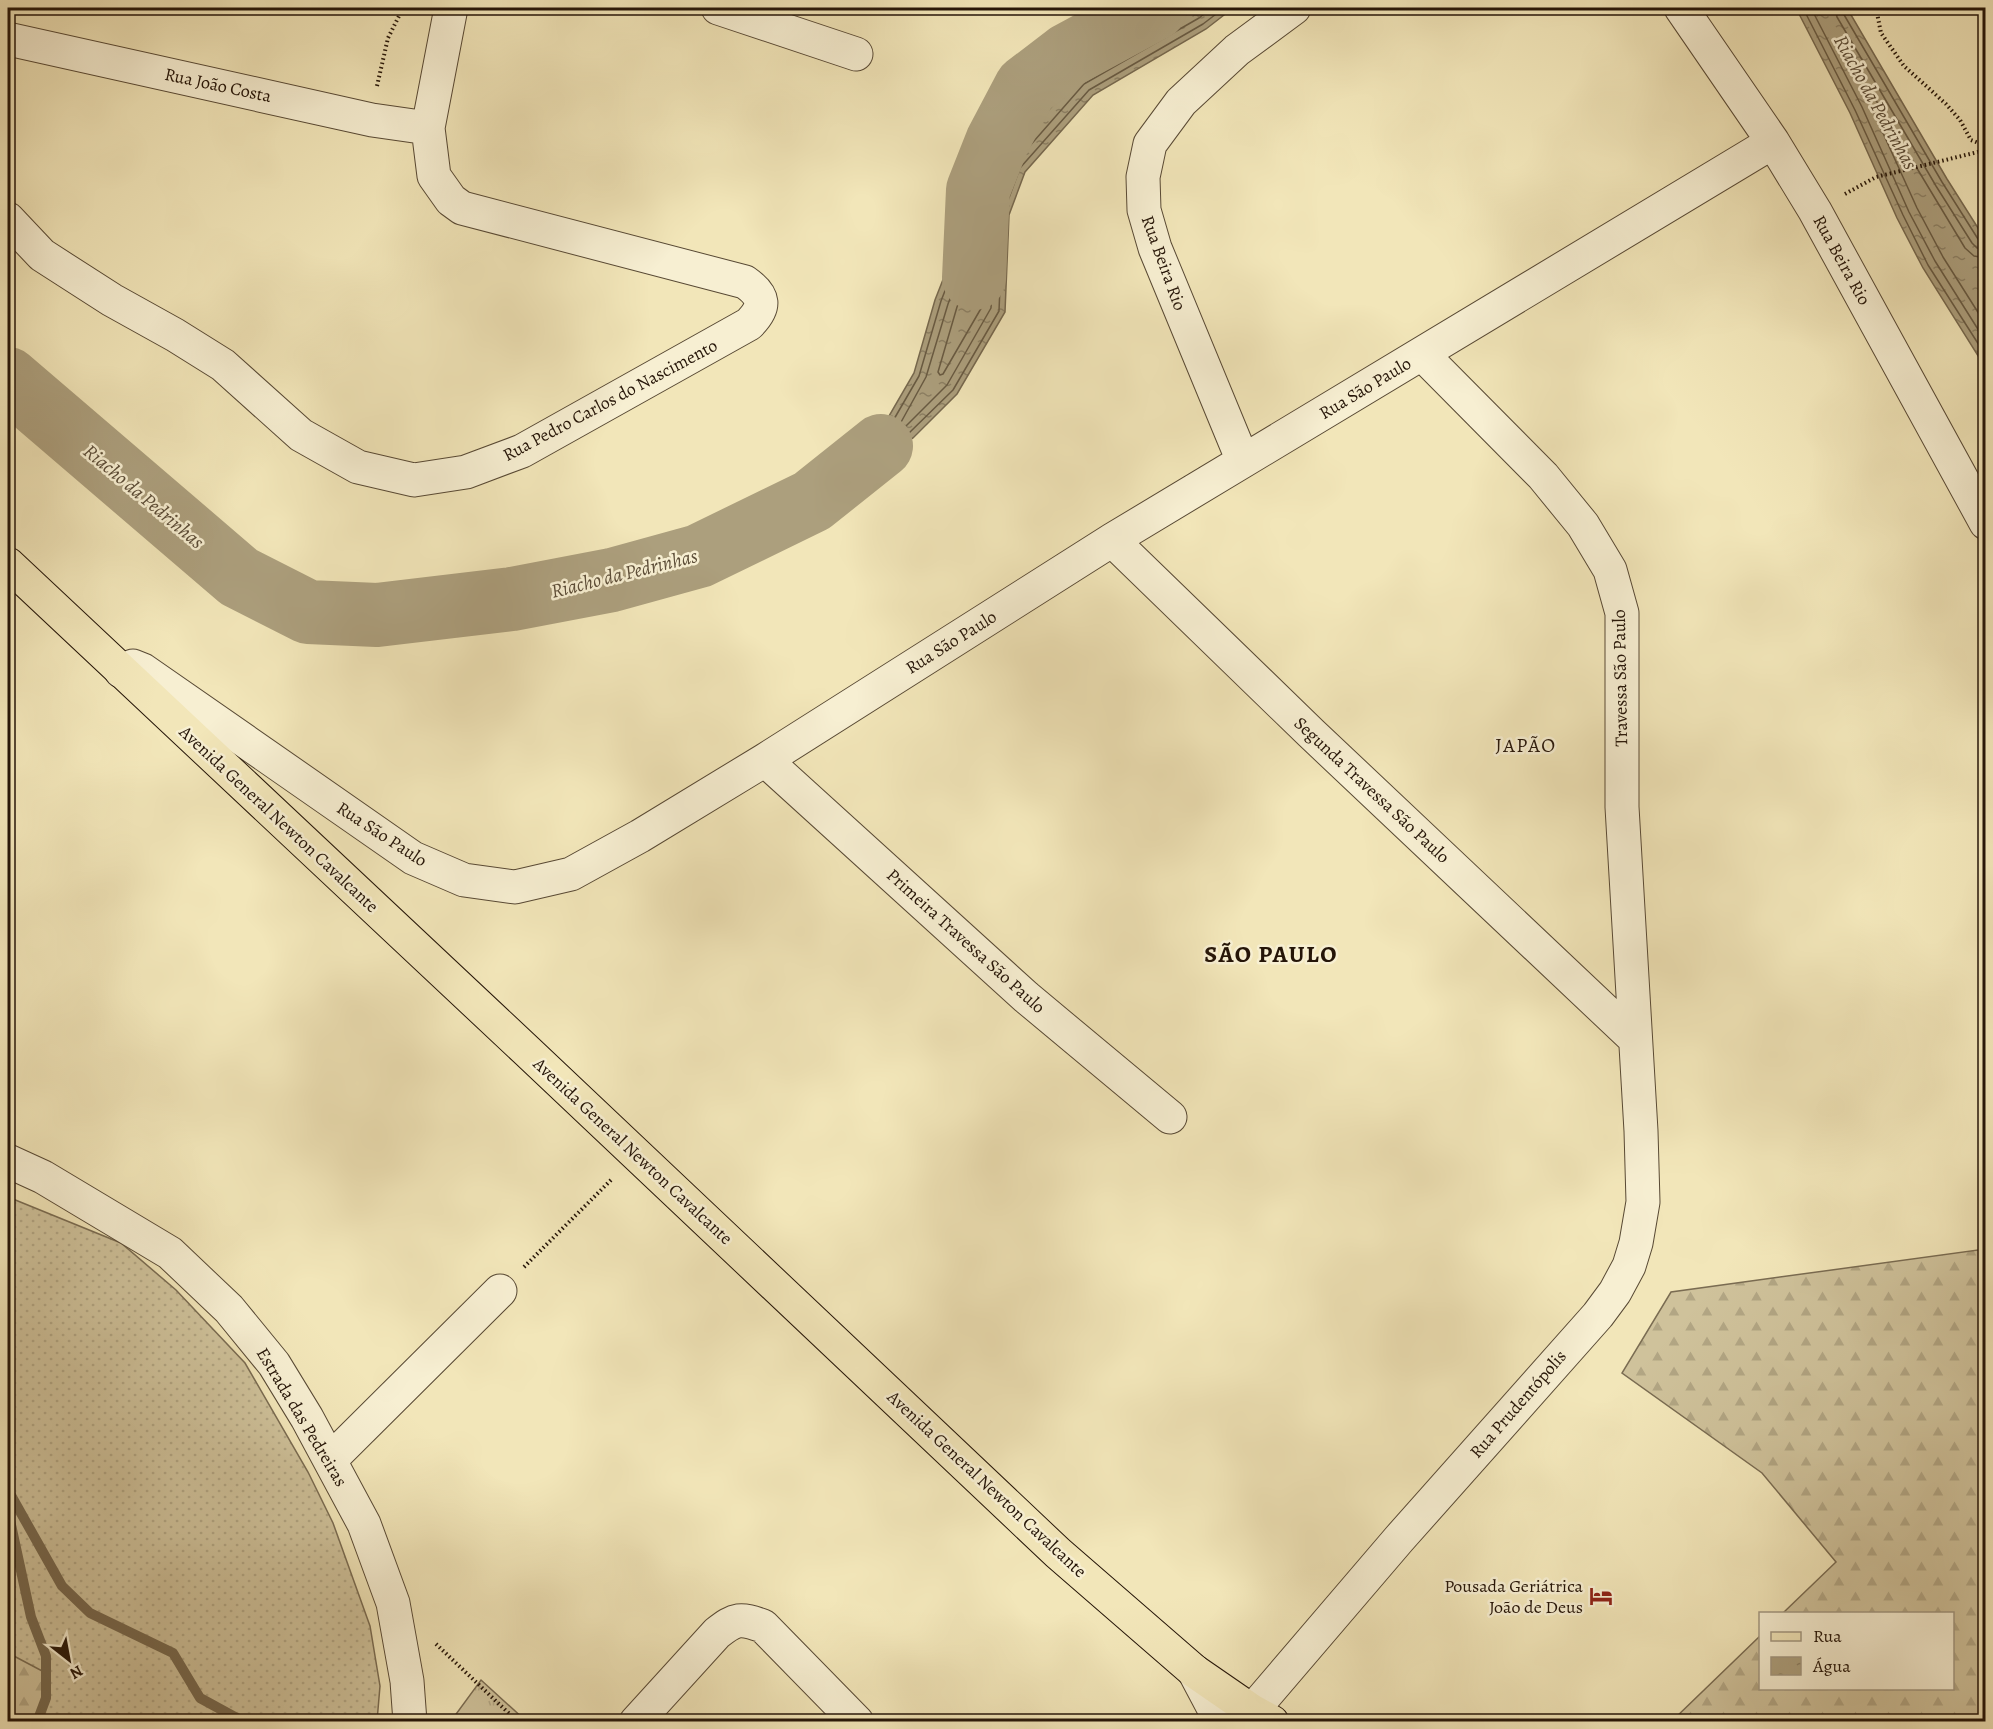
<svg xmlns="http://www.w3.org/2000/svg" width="1993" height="1729" font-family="Alegreya,serif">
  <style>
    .grass { fill: url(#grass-dots); stroke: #7a6c52; stroke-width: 1.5 }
    .forest { fill: url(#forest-firs); stroke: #7a6c52; stroke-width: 1.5 }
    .park { fill: url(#park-tufts); stroke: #7a6c52; stroke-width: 1.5 }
    .water { fill: url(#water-ripples); stroke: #76684e; stroke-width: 1.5 }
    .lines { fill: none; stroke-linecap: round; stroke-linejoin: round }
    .shore { stroke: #685a42; stroke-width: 1.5 }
    .stream { stroke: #76684e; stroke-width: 10 }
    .river { stroke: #ac9f7d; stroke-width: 64 }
    .minor-casing { stroke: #584934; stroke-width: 35 }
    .primary-casing { stroke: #251508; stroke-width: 35 }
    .path { stroke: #251508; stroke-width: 4; stroke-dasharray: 1.5 3; stroke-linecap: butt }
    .minor { stroke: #f7efd2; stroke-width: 33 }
    .primary { stroke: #f2e6b9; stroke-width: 33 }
    .labels { text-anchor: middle; stroke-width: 5; stroke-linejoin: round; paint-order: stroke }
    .street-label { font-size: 18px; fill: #251508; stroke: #f7efd2 }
    .poi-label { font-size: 18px; fill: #251508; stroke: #f7efd2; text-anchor: end }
    .water-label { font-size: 20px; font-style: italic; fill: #5b4c37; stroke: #f7efd2 }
    .neighbourhood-label { font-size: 20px; letter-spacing: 1.5px; fill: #251508; stroke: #f7efd2 }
    .district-label { font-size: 24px; font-weight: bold; letter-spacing: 1.5px; fill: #251508; stroke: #f7efd2 }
  </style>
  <defs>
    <pattern id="grass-dots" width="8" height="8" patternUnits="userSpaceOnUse" patternTransform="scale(1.5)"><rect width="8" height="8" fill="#cfc29b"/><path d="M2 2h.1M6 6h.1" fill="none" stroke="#b2a684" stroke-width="1.8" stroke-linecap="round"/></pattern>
    <pattern id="forest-firs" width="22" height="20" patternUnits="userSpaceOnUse" patternTransform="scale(1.5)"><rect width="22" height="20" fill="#cfc29b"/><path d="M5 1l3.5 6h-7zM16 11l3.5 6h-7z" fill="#b2a684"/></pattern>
    <pattern id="park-tufts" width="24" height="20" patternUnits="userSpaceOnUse" patternTransform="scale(1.5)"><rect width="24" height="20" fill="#cfc29b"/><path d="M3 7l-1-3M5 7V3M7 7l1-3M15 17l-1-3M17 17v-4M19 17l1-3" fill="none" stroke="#b2a684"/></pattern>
    <pattern id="water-ripples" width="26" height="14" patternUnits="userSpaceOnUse" patternTransform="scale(1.5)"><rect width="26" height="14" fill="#ac9f7d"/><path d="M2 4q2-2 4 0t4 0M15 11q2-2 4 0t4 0" fill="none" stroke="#8c8064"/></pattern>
  </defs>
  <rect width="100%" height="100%" fill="#f2e6b9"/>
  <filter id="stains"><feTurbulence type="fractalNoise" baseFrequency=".00333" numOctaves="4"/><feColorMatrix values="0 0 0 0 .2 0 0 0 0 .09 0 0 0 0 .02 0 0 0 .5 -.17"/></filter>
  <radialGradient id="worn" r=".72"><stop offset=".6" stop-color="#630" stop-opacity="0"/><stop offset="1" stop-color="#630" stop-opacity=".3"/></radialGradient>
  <path class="grass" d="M8,1197L121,1243L176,1290L245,1363L308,1472L333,1523L370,1626L380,1686L377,1721H37L46,1698L12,1655L8,1656Z"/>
  <path class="forest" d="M1985,1249V1721H1672L1760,1636V1688H1952V1614L1783,1613L1836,1562L1762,1473L1622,1373L1671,1292Z
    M12,1655L46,1673V1698L37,1721H8V1656Z"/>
  <path class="park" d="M481,1680L526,1721H451Z"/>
  <path class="water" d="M1137,8H1233L1206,29L1093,95L1025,172L1009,215L1005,312L957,394L913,438L812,501L885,423L914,373L935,300L997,142L1026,87Z
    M1796,8H1847L1947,179L1985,239V367L1923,268L1897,218L1850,113Z"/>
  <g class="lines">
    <path class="shore" d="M1140,8L1137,15L1030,91L1002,145L941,301L919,376L890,426L863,456L864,460H867L909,433L953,390L999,311L1003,214L1020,168L1089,90L1203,24L1224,8
      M1147,8L1146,15L1142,21L1036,96L1009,148L948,304L926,377L900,424L901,428L905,427L947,385L991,308L996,212L1013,165L1084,84L1199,18L1212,8
      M1156,8L1155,17L1150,25L1130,40L1131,45H1134L1197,8
      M1803,8L1855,110L1903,215L1928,265L1986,356
      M1811,8L1862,107L1909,212L1935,261L1986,342
      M1835,8L1837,17L1936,186L1972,243L1977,248L1986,249
      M1842,8L1843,13L1942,182L1978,239L1986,242
      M1057,92L1061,93V96L1040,120H1037L1035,117L1043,102Z
      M981,248L985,250L983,305L943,374L940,375L938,372L957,307Z
      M1986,258L1974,256L1965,248L1874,97L1869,96L1868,100L1917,208L1943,257L1986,325"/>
    <path class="stream" d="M8,1490L62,1586L90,1613L173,1653L200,1698L244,1722
      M8,1511L31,1617L46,1656V1698L37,1722"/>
    <path class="river" d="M974,278L978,190L997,142L1026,87L1068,55L1155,8
      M8,379L239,577L308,612L377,615L512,599L612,580L699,556L812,501L881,446"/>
    <g class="minor-casing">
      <path id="minor" d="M718,8L856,54
        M1681,8L1773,142L1815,211L1986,523
        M8,39L372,120L428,128
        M8,219L42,255L112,300L175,335L223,365L301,435L358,467L414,480L466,472L522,451L749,324C766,307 765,296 745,282L462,208L451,200L434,176L428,128L451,8
        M1243,461L1155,248L1144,210L1143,177L1150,144L1181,102L1237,50L1294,8
        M1112,540L1311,733L1635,1039
        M121,671L133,666L143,670L413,858L464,880L515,887L571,874L640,836L765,760L1112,540L1773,142
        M765,760L1026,997L1170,1117
        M8,1161L43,1177L170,1253L229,1309L274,1364L307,1418L364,1524L393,1603L407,1681L410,1722
        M330,1460L500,1291
        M1194,1671L1221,1722
        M1252,1711L1399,1539L1598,1315L1615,1292L1629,1266L1636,1243L1643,1202L1641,1131L1622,807V613L1610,570L1583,525L1543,476L1422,354
        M636,1722L717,1633C736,1618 740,1618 763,1626L857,1722"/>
    </g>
    <g class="primary-casing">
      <path id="primary" d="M8,564L527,1051L1058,1553L1194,1671L1252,1711L1272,1722"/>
    </g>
    <path class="path" d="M1876,8L1881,33L1904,66L1946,104L1960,120L1971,140L1986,146
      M377,86L388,38L403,8
      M1845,194L1876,177L1986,150
      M524,1267L612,1179
      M436,1644L518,1722"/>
    <use href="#minor" class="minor"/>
    <use href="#primary" class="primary"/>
  </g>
  <defs>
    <g id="hotel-bare" transform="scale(1.8)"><path d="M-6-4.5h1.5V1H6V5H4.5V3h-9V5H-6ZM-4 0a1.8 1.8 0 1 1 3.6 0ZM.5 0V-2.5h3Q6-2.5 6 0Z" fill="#8f2418" stroke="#f7efd2" stroke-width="2.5" paint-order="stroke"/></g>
  </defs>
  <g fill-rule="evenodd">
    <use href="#hotel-bare" x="1601" y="1596"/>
  </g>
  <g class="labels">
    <g class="street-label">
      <text transform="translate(218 85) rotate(12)" y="6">Rua João Costa</text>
      <text transform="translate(1842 260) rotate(61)" y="6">Rua Beira Rio</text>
      <text transform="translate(1164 263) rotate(70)" y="6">Rua Beira Rio</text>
      <text transform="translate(1365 388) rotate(-31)" y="6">Rua São Paulo</text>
      <text transform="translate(610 400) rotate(-28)" y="6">Rua Pedro Carlos do Nascimento</text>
      <text transform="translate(951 642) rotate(-32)" y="6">Rua São Paulo</text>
      <text transform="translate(1620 678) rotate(-91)" y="6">Travessa São Paulo</text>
      <text transform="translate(1372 790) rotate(43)" y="6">Segunda Travessa São Paulo</text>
      <text transform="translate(279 819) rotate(43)" y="6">Avenida General Newton Cavalcante</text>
      <text transform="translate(382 834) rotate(33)" y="6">Rua São Paulo</text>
      <text transform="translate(966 941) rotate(42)" y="6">Primeira Travessa São Paulo</text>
      <text transform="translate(633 1151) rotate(43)" y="6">Avenida General Newton Cavalcante</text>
      <text transform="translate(1518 1404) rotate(-49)" y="6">Rua Prudentópolis</text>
      <text transform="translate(302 1417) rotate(59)" y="6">Estrada das Pedreiras</text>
      <text transform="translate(987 1484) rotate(43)" y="6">Avenida General Newton Cavalcante</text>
    </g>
    <g class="poi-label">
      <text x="1583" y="1592">Pousada Geriátrica<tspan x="1583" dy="21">João de Deus</tspan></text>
    </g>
    <g class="water-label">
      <text transform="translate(1876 102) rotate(61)" y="7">Riacho da Pedrinhas</text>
      <text transform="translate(144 496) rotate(40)" y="7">Riacho da Pedrinhas</text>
      <text transform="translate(624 573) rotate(-14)" y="7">Riacho da Pedrinhas</text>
    </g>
    <g class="neighbourhood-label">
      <text x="1526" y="752">JAPÃO</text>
    </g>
    <g class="district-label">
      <text x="1271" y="962">SÃO PAULO</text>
    </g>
  </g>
  <rect width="1993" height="1729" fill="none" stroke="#f2e6b9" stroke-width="30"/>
  <rect x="9" y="9" width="1975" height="1711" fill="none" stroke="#251508" stroke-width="3"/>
  <rect x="15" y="15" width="1963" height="1699" fill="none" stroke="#251508" stroke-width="1.5"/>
  <rect x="1759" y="1612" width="195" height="78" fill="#f7efd2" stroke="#a39881" stroke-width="1.5"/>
  <rect x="1771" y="1632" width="30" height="9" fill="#f2e6b9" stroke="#a39881" stroke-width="1.5"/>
  <text x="1813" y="1642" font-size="18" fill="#251508">Rua</text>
  <rect x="1771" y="1657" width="30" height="18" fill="url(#water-ripples)" stroke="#a39881" stroke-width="1.5"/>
  <text x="1813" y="1672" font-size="18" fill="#251508">Água</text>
  <g transform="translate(69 1660) rotate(149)" stroke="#f7efd2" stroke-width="4.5" paint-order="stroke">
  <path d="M0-4.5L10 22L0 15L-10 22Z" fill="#251508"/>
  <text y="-9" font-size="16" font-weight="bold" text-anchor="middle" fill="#251508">N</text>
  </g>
  <rect width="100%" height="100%" filter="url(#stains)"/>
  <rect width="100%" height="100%" fill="url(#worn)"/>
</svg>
